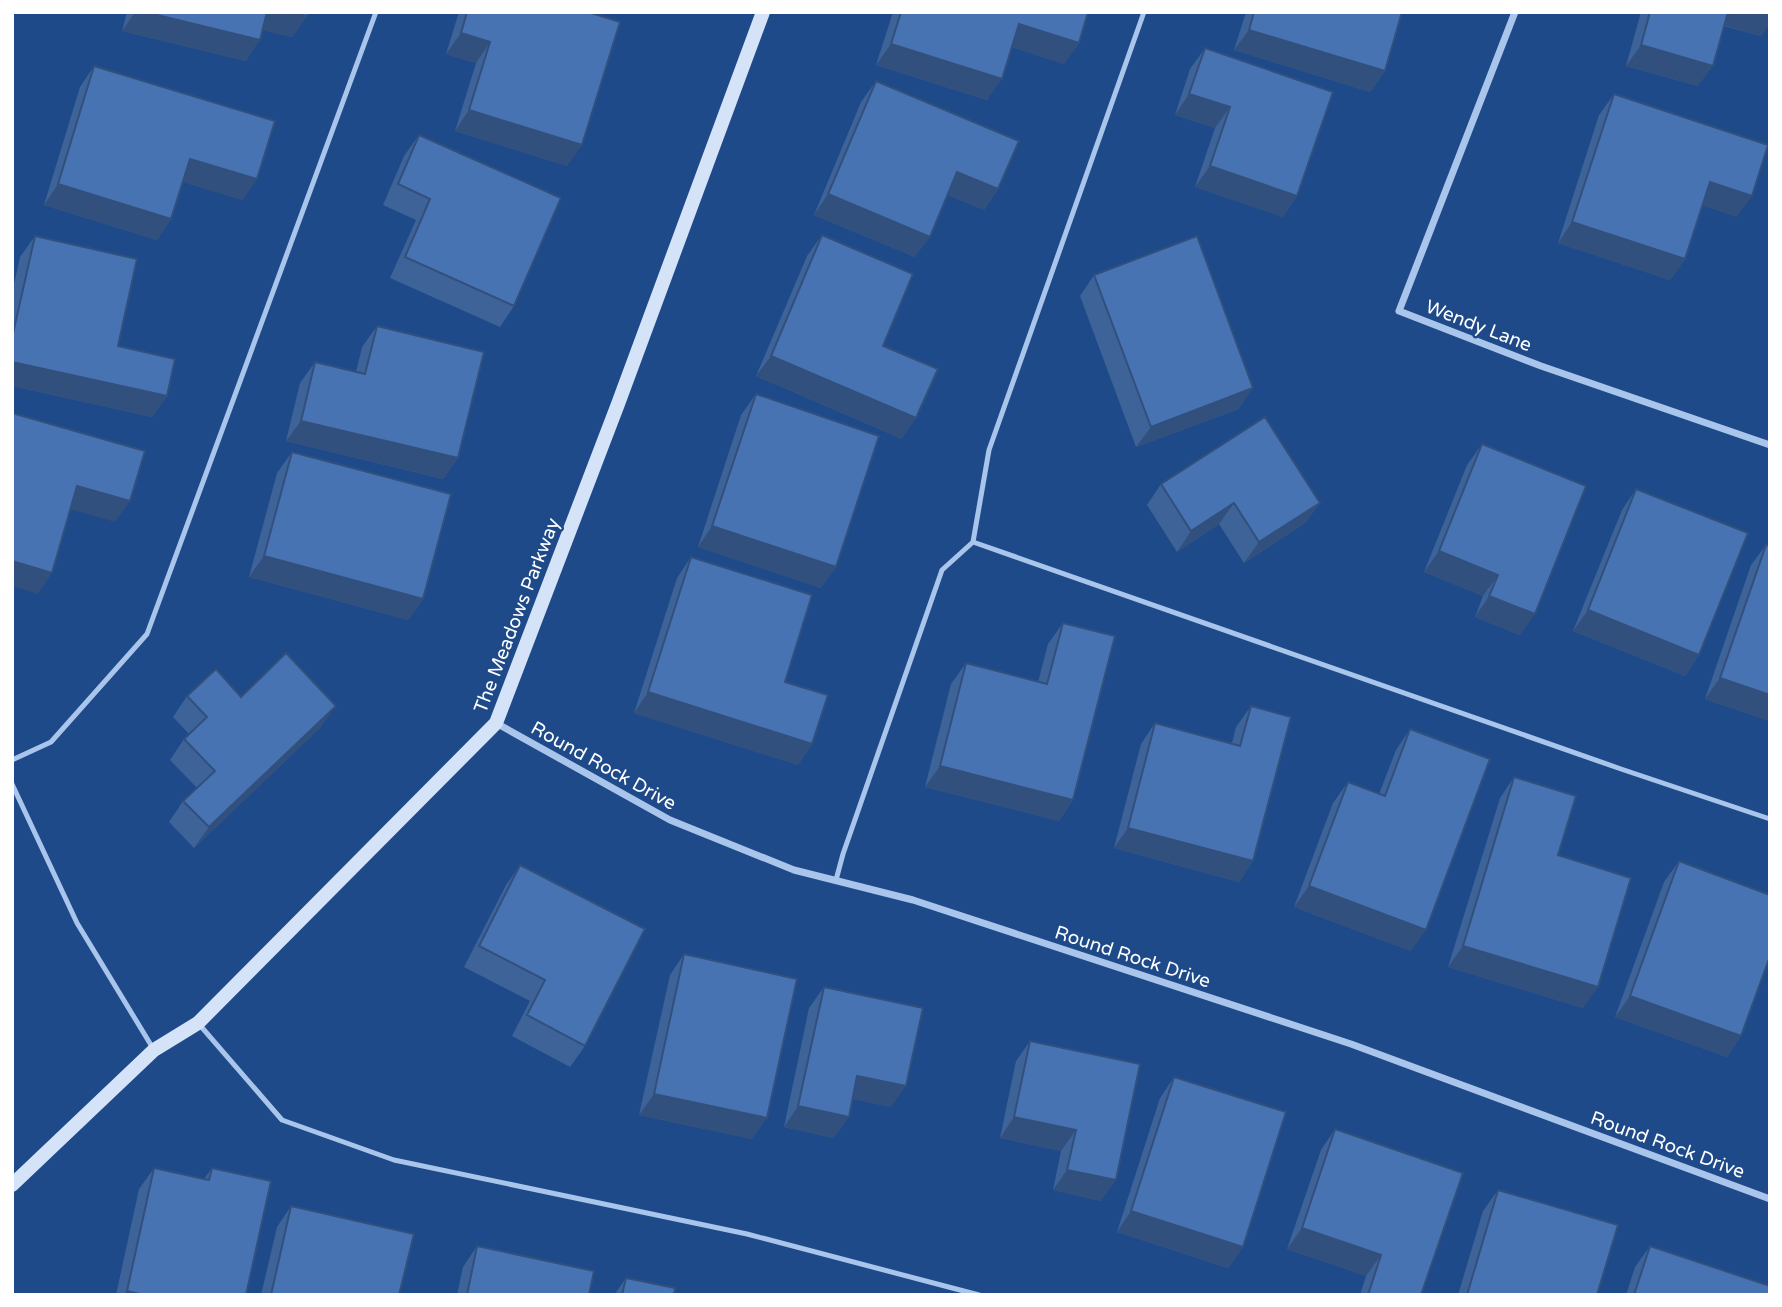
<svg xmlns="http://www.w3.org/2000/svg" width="1782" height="1307" font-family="'Varela Round',sans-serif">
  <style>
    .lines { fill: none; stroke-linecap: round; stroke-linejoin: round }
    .lane { stroke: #a9c5eb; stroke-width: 5 }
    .street { stroke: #a9c5eb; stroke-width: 7 }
    .secondary { stroke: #d5e3f8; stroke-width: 14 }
    .wall { fill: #3d6399 }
    .shaded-wall { fill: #32507d }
    .building { fill: #4773b2; stroke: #32507d; stroke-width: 2 }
    .labels { text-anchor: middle; stroke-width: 5; stroke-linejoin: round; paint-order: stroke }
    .street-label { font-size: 19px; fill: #fff; stroke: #1e4a89 }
  </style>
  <rect width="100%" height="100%" fill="#1e4a89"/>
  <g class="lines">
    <path class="lane" d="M1144,12L989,450L973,542L1621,769L1770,819
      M12,760L51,742L147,634L376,12
      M12,784L77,923L154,1050
      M836,880L843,854L942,570L973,542
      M198,1023L282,1120L394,1160L747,1234L979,1295"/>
    <path class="street" d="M1515,12L1399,311L1541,366L1770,445
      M496,723L670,820L794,870L913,900L1351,1044L1770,1199"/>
    <path class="secondary" d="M12,1185L154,1050L198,1023L496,723L618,404L763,12"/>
  </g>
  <path class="wall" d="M127,12H308L307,16L292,37L263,30L246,61L122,31Z
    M459,12H588L567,166L455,131L476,63L446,54Z
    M893,12H1088L1079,43L1064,64L1012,47L987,100L876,65Z
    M1246,12H1402L1385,71L1370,92L1234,50Z
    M1641,12H1770V23L1761,36L1724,26L1698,86L1626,66Z
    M1205,48L1297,196L1283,217L1195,187L1215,128L1175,115L1190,69Z
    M94,66L243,200L183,182L171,219L157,240L44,205L80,87Z
    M876,81L998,189L984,210L948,195L915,257L814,215L861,102Z
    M1614,94L1737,217L1702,205L1685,259L1670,280L1558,243L1599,115Z
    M419,135L514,306L500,327L390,278L416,220L383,205L404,156Z
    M822,235L883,346L902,439L756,376L807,256Z
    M35,236L118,346L167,396L152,417L12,386V293L20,257Z
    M1094,275L1239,409L1136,447L1080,296Z
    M377,326L458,458L443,479L286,441L300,383L315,362L356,372L362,347Z
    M756,394L836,567L821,588L698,547L741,415Z
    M1482,444L1520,635L1475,617L1483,596L1424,572L1467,465Z
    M292,452L423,599L408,620L249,577L277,473Z
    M1161,484L1320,503L1305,523L1244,563L1219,524L1177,552L1147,505Z
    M1636,489L1699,655L1685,676L1573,631L1622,510Z
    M1766,545L1770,721L1705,699L1751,565Z
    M691,557L785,682L812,744L798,765L634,713L677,578Z
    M1063,623L1073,800L1059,821L925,787L951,684L966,663L1038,682L1048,644Z
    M187,696L241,697L321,727L194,848L169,822L183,801L197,788L170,760L184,739L189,734L173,717Z
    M1251,706L1253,861L1239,882L1114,848L1141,744L1155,723L1232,743L1236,727Z
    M1410,729L1411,951L1294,907L1333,803L1348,782L1379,794L1396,750Z
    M1514,777L1583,1008L1448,967L1500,798Z
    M1679,861L1741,1036L1727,1057L1615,1017L1664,882Z
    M520,865L585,1046L570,1067L512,1036L530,1001L464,967L506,885Z
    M684,954L752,1139L639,1115L670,975Z
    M824,987L891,1107L853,1099L834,1138L784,1127L809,1008Z
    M1030,1041L1140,1064L1101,1201L1053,1190L1061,1151L1000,1138L1016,1061Z
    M1174,1077L1243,1247L1228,1268L1117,1232L1160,1098Z
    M1335,1129L1421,1295H1360L1366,1276L1287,1249L1321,1150Z
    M154,1168L204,1179L212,1168L246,1295H116L139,1189Z
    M1498,1190L1597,1295H1458L1483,1211Z
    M291,1206L399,1295H261L277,1227Z
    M477,1246L589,1295H457L463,1267Z
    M1650,1246L1770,1295H1626L1635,1267Z
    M626,1278L674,1295H614Z"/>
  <path class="shaded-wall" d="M135,12H145L260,40L246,61L122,31Z
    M265,12H290L307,16L292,37L253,28Z
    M1724,12H1766L1770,13V23L1761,36L1716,23Z
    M1019,24L1079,43L1064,64L1005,45Z
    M1249,30L1385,71L1370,92L1234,50Z
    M461,33L490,42L476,63L446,54Z
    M891,44L1002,79L987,100L876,65Z
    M1641,45L1713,66L1698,86L1626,66Z
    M1189,94L1230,107L1215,128L1175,115Z
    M469,110L582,145L567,166L455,131Z
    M190,159L257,179L243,200L175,180Z
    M1210,166L1297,196L1283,217L1195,187Z
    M957,172L998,189L984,210L943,193Z
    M1710,182L1752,196L1737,217L1695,203Z
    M58,184L171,219L157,240L44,205Z
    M828,194L930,237L915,257L814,215Z
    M1572,222L1685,259L1670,280L1558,243Z
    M771,356L916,418L902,439L756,376Z
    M12,362L167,396L152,417L12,386Z
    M1253,388L1239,409L1136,447L1151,427Z
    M301,421L458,458L443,479L286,441Z
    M77,486L130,501L115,522L63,507Z
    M1234,503L1219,524L1177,552L1191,531Z
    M1320,503L1305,523L1244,563L1259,542Z
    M712,526L836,567L821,588L698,547Z
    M1439,551L1498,575L1483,596L1424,572Z
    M264,556L423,599L408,620L249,577Z
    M12,561L52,573L38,594L12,586Z
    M1489,596L1535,614L1520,635L1475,617Z
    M1588,610L1699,655L1685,676L1573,631Z
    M1720,678L1770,695V721L1705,699Z
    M648,692L812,744L798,765L634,713Z
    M336,706L321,727L194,848L209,827Z
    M940,766L1073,800L1059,821L925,787Z
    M1128,828L1253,861L1239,882L1114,848Z
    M1309,886L1426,930L1411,951L1294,907Z
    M1463,946L1598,987L1583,1008L1448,967Z
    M1630,996L1741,1036L1727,1057L1615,1017Z
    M857,1076L906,1086L891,1107L843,1097Z
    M654,1094L767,1118L752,1139L639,1115Z
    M798,1106L849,1117L834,1138L784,1127Z
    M1014,1117L1076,1130L1061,1151L1000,1138Z
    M1067,1170L1116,1180L1101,1201L1053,1190Z
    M1131,1211L1243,1247L1228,1268L1117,1232Z
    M1302,1228L1381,1255L1366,1276L1287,1249Z
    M127,1291L144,1295H124Z"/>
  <path class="building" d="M145,12H267L260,40Z
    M290,12H308L307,16Z
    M467,12H588L620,22L582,145L469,110L490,42L461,33Z
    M901,12H1088L1079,43L1019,24L1002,79L891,44Z
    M1254,12H1402L1385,71L1249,30Z
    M1650,12H1728L1713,66L1641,45Z
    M1205,48L1333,92L1297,196L1210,166L1230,107L1189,94Z
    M94,66L275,121L257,179L190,159L171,219L58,184Z
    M876,81L1019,141L998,189L957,172L930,237L828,194Z
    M1614,94L1768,145L1752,196L1710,182L1685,259L1572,222Z
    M419,135L561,198L514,306L405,257L430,199L398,184Z
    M822,235L913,274L883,346L938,369L916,418L771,356Z
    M35,236L137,259L118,346L175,359L167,396L12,362V338Z
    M1197,236L1253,388L1151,427L1094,275Z
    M377,326L484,352L458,458L301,421L315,362L365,374Z
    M756,394L879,436L836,567L712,526Z
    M12,413L145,451L130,501L77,486L52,573L12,561Z
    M1265,417L1320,503L1259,542L1234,503L1191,531L1161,484Z
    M1482,444L1586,486L1535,614L1489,596L1498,575L1439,551Z
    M292,452L451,494L423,599L264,556Z
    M1636,489L1748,533L1699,655L1588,610Z
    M1766,545L1770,546V695L1720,678Z
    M691,557L812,595L785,682L828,695L812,744L648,692Z
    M1063,623L1115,636L1073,800L940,766L966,663L1047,684Z
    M286,653L336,706L209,827L183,801L215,771L184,739L207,717L187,696L216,669L241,697Z
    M1251,706L1291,717L1253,861L1128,828L1155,723L1240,746Z
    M1410,729L1490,759L1426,930L1309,886L1348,782L1385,796Z
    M1514,777L1576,796L1558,855L1631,878L1598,987L1463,946Z
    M1679,861L1770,895V956L1741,1036L1630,996Z
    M520,865L645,929L585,1046L527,1015L545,980L479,946Z
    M684,954L797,979L767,1118L654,1094Z
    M824,987L923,1008L906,1086L857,1076L849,1117L798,1106Z
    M1030,1041L1140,1064L1116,1180L1067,1170L1076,1130L1014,1117Z
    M1174,1077L1286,1112L1243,1247L1131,1211Z
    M1335,1129L1463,1173L1421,1295H1368L1381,1255L1302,1228Z
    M154,1168L209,1180L212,1168L271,1181L246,1295H144L127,1291Z
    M1498,1190L1618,1225L1597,1295H1467Z
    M291,1206L414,1234L399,1295H271Z
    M477,1246L594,1271L589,1295H467Z
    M1650,1246L1770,1286V1295H1634Z
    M626,1278L675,1288L674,1295H622Z"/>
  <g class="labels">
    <g class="street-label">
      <text transform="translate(1479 325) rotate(21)" y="7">Wendy Lane</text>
      <text transform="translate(516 615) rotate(-69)" y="7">The Meadows Parkway</text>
      <text transform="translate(604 765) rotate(29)" y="7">Round Rock Drive</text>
      <text transform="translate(1133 956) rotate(18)" y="7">Round Rock Drive</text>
      <text transform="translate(1668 1144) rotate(20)" y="7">Round Rock Drive</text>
    </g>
  </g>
  <rect width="1782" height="1307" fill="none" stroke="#ffffff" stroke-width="28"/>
</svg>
